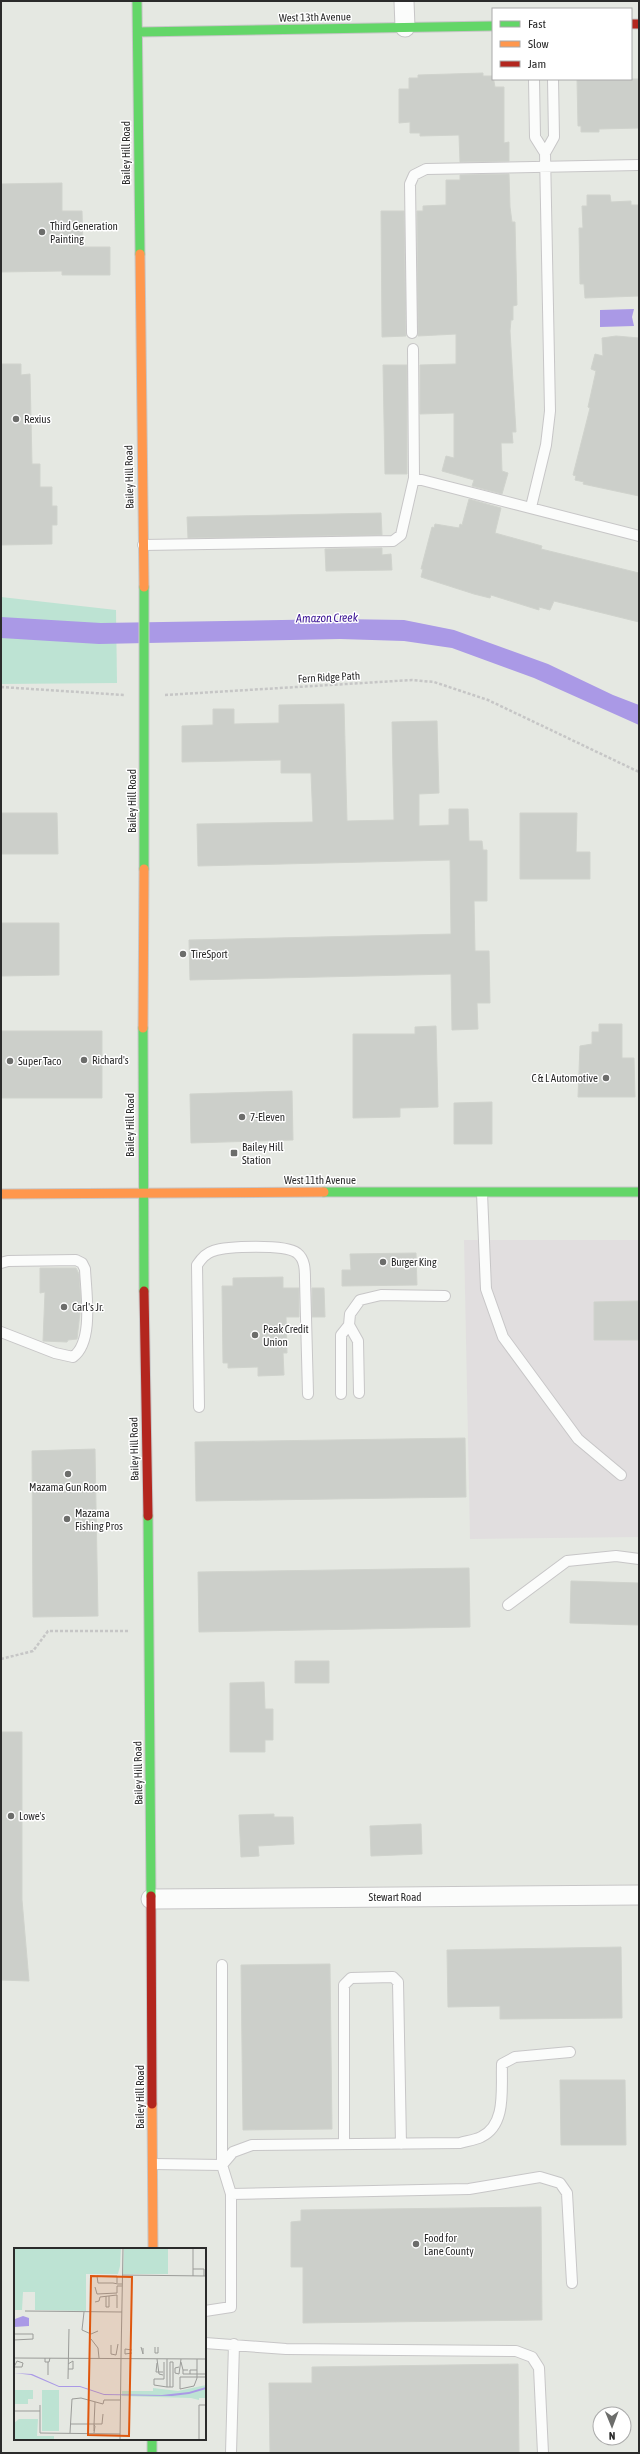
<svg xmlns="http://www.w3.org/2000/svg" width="640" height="2454" font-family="'Asap Condensed',sans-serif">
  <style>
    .industrial { fill: #e1dedf }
    .green { fill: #bde3d3 }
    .water { fill: #aa99e6 }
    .building { fill: #cccfca; stroke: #d0d3cd }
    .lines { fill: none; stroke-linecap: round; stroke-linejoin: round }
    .lane-casing { stroke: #c7c6c7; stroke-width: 12 }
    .street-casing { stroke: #c7c6c7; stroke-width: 21 }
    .fast-casing { stroke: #c7c6c7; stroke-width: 11 }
    .slow-casing { stroke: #c7c6c7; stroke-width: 11 }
    .jam-casing { stroke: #c7c6c7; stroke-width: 11 }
    .path { stroke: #c6c6c6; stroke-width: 2.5; stroke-dasharray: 3 2; stroke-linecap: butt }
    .lane { stroke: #fbfcfb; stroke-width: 10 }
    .street { stroke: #fbfcfb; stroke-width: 19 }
    .fast { stroke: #63d668; stroke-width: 9 }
    .slow { stroke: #ff974d; stroke-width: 9 }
    .jam { stroke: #b3261e; stroke-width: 9 }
    .poi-dot { fill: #6c6d6b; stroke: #fff; stroke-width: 1.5 }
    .labels { text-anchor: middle; stroke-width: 3; stroke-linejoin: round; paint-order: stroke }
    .street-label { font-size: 11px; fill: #2b2b2b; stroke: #fff }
    .poi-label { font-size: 11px; fill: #2b2b2b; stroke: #fff; text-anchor: start }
    .water-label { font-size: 12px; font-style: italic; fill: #3c1595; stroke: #fff }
    .inset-road { fill: none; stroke: #9b9c99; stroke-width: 1 }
    .view { fill: #df570e; fill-opacity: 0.15; stroke: #df570e; stroke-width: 2 }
    .inset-edge { fill: none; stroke: #2b2b2b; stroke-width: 2 }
  </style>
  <rect width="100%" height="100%" fill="#e5e8e2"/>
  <path class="industrial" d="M464,1240H639V1537L470,1539Z"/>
  <path class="green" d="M1,597L116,610L117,683L1,684Z"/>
  <path class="water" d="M634,309L632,317L634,326L600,327V310Z
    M1,617L101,623L338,619L404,620L454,630L548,664L613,695L639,705V725L534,678L452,648L404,641L340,639L99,644L1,638Z"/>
  <path class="building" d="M483,73V76H493L495,87H504V143L509,142V161L460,162L459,135L420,136V133H410V122L399,123V89H409V78H418V75Z
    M577,79H639V128L599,129V132H581V126H578Z
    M509,174L510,207L512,222H515L517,305L513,306V320H511L510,331L516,432H512L513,443H501L502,471L508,473L502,494L472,486L474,480L442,471L446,456L454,458V413L420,414V365L456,364V334L418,336L417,211H423V206L446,205V180H460V175Z
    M62,183V211H82L83,247H110V275H62V271L1,272V184Z
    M587,195H610L611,202L631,201V205H639V296L585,298L584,284H580L579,228H583L582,206H587Z
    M381,211H404L406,336L382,337Z
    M616,336L639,338V496L583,484L584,482L575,480L576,476L573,475L590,408L588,407L596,371L591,369L595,354L603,356L602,338Z
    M1,364H21V375L30,374L32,464H40V487H52V506H57V525H52V544L1,545Z
    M383,365H407V474H385Z
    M469,499L501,508L495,533L542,546L541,549L639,573V622L554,601L550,610L539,607V610L491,595L490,598L474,594L421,577L423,569H421L432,527L434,528L435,524L459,528L460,524L462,525Z
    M381,513L382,535L188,538L187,517Z
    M382,548V555L391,554L392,570L326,571L325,549Z
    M344,704L347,821L394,820L392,722L437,721L439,793L419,794V826L449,825V809H468L469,841H482L483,850H487V901H474L475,951H489L490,1003H477L478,1029L452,1030L451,974L190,980L189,940L451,934L450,860L198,866L197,824L313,822L311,773H281V760L182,762V726L213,725V709H234V724L279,723V705Z
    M1,813H57L58,854H1Z
    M520,813H577L576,852H590V879H520Z
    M1,923H59V975L1,976Z
    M599,1024H622V1058H634L635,1097H578L580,1046L592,1044V1032H599Z
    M436,1026L438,1107L400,1108V1117L353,1118V1034H415V1027Z
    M1,1031H102V1098H1Z
    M292,1091L293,1140L191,1143L190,1094Z
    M492,1102V1144H454V1103Z
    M416,1253L417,1285L342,1286V1270H351L350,1254Z
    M40,1268H76L79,1274L81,1304L77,1339L68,1340L67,1342L43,1341L45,1292L40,1293Z
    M283,1277V1288H299V1317H286L287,1353H283L284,1375L258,1376V1367L228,1368V1363H223L222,1286H233V1278Z
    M312,1288H324L325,1317H312Z
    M639,1301V1340H594V1302Z
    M465,1438L466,1497L196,1501L195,1442Z
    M95,1449L98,1616L33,1617L32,1451Z
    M469,1568L470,1627L199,1632L198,1572Z
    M571,1581L639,1583V1625L570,1623Z
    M295,1661H329V1683H295Z
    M264,1682L265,1709H273V1740H265V1752H230V1683Z
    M1,1732H22V1900L29,1981L1,1980Z
    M274,1814V1817H293L294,1844L258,1846L259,1856L241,1857L239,1815Z
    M421,1824L422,1854L371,1856L370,1826Z
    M621,1947L622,2018L500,2019V2006L448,2007L447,1950Z
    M330,1964L332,2129L243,2130L241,1965Z
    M560,2080H625L626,2145H561Z
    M541,2207L542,2320L303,2323V2267H291V2222L301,2221V2210Z
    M518,2364L519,2453H270L269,2383H312V2367Z"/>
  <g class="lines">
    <g class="lane-casing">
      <path id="lane" d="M534,79L535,137L545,153L554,137L553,79
        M412,333L410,184L414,175L426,169L639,165
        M413,349L414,478
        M531,507L546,445L550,411L545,153
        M143,545L393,541L401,535L414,478L639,536
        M482,1193L486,1289L503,1337L578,1439L621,1475
        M1,1263L8,1261L76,1260L82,1263L85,1269C86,1293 94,1342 73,1357L55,1353L1,1332
        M349,1325L358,1341L359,1393
        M341,1394V1335L349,1325L350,1314L360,1300L381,1295L445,1296
        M199,1407L197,1265C201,1259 206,1253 213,1251C227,1246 286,1244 297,1253C305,1259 305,1270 305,1279L308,1394
        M508,1605L567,1561L616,1556L639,1559
        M222,1965V2165
        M344,2144V1985L351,1978L393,1977L398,1982L401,2144
        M153,2164L222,2165L231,2194
        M222,2165L233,2152L252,2145L460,2143C467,2141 475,2140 481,2137C507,2125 501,2088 502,2064L515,2057L570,2052
        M205,2311L231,2307V2194L469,2189L540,2177L560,2183L567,2193L572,2283
        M205,2343L286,2349L516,2351L532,2357L539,2368L543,2453
        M231,2453L234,2344"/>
    </g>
    <g class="street-casing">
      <path id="street" d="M404,1L405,27
        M151,1899L639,1895"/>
    </g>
    <g class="fast-casing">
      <path id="fast" d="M137,1L140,254
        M138,32L493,26
        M144,587V869
        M143,1028L144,1291
        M324,1192H639
        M148,1516L151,1896
        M152,2439V2453"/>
    </g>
    <g class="slow-casing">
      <path id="slow" d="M140,254L144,587
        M143,1028L144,869
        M1,1194L324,1192
        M152,2104L153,2249"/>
    </g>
    <g class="jam-casing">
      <path id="jam" d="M631,24H639
        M144,1291L148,1516
        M151,1896L152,2104"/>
    </g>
    <path class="path" d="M1,687L124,695
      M165,695L412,680L434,682L488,700L639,772
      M1,1659L33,1651L48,1631H128"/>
    <use href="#lane" class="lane"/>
    <use href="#street" class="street"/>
    <use href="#fast" class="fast"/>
    <use href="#slow" class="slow"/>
    <use href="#jam" class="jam"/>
  </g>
  <g class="poi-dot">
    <circle cx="42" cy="232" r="4"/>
    <circle cx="16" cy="419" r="4"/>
    <circle cx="183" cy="954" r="4"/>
    <circle cx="84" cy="1060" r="4"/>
    <circle cx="10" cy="1061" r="4"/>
    <circle cx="606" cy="1078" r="4"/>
    <circle cx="242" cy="1117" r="4"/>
    <rect x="230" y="1149" width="8" height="8" rx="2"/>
    <circle cx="383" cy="1262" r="4"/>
    <circle cx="64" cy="1307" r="4"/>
    <circle cx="255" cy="1335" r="4"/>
    <circle cx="68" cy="1474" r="4"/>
    <circle cx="67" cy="1519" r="4"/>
    <circle cx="11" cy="1816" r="4"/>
    <circle cx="416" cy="2244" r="4"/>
  </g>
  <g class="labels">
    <g class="street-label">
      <text transform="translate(315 17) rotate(-1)" y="4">West 13th Avenue</text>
      <text transform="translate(126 153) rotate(-90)" y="4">Bailey Hill Road</text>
      <text transform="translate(129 477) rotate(-91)" y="4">Bailey Hill Road</text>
      <text transform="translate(329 677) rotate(-3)" y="4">Fern Ridge Path</text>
      <text transform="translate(132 801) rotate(-90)" y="4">Bailey Hill Road</text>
      <text transform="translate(130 1125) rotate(-90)" y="4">Bailey Hill Road</text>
      <text x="320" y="1184">West 11th Avenue</text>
      <text transform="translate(134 1449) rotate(-91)" y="4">Bailey Hill Road</text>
      <text transform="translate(138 1773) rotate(-91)" y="4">Bailey Hill Road</text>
      <text x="395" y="1901">Stewart Road</text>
      <text transform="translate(140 2097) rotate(-90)" y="4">Bailey Hill Road</text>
    </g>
    <g class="poi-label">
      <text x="50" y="230">Third Generation<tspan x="50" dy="13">Painting</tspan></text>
      <text x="24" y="423">Rexius</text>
      <text x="191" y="958">TireSport</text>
      <text x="92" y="1064">Richard's</text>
      <text x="18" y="1065">Super Taco</text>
      <text x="598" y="1082" text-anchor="end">C &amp; L Automotive</text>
      <text x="250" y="1121">7-Eleven</text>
      <text x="242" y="1151">Bailey Hill<tspan x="242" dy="13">Station</tspan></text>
      <text x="391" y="1266">Burger King</text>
      <text x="72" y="1311">Carl's Jr.</text>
      <text x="263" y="1333">Peak Credit<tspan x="263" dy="13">Union</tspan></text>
      <text x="68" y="1491" text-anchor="middle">Mazama Gun Room</text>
      <text x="75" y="1517">Mazama<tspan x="75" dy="13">Fishing Pros</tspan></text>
      <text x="19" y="1820">Lowe's</text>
      <text x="424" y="2242">Food for<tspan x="424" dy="13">Lane County</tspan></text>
    </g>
    <g class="water-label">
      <text transform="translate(327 618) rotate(-1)" y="4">Amazon Creek</text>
    </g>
  </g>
  <g transform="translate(14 2248)">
    <rect width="192" height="192" fill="#e5e8e2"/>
    <path d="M0,0H107L106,18L104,26H72V63L21,62V44H9L8,62H0ZM110,0H154V26H109ZM192,137V150H185V152L177,150L108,148V143H139V140L164,143ZM0,142H19V151H14V156H0ZM28,142H45V183H28ZM5,171H24L23,188H40V192H0V175Z" fill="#bde3d3"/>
    <path d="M9,68L15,70V78L0,79L1,71ZM0,125L18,126L45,138H66L90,146L148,147L175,144L192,139V141L175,146L158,148L90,147L66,139H45L17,127Z" fill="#aa99e6"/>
    <path class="inset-road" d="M179,21H190V28M108,27L192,28M179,28V0M103,35V28H83L84,35H99L104,36H108M81,39L83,46L103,45V38H108M92,48V59H95V48M81,54L85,53L86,49L103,47V60M11,63L108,64M70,64L68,82L77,86L84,83M0,83V102M77,91L84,100L85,110M0,92L19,91V86H0M97,97V106L102,107L104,96M127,99L129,106V100M141,99V105H144V99M118,105L111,106V101L118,102M0,110L192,111M31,110V114H35L36,110M107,110L109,0M143,111L145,126L149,127M183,111V130L180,138L166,141V129H192M150,114V131H140V137L153,139V111M167,114L169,122H174M143,115L142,124H149M54,116L59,113V121H54M0,119L3,113L9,115L8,119H1M165,119L161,120V125L165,126L167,111M169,122V126H176V122H183M176,126H192M34,127V114M54,131L55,81M153,139H159V114H156V139M26,157V185L106,186M0,163H26M56,176H88L89,166M80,177L81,154M56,185L58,151L67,150L89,156L90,152H107M80,185L81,178L80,177V183M106,192L107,110M185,192V157H192"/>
    <path class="view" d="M77,28L118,29L115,188L74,187Z"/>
    <rect width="192" height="192" class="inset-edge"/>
  </g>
  <rect width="640" height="2454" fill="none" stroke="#2b2b2b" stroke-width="4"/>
  <rect x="492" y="8" width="140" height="72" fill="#ffffff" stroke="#aaaaaa"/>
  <rect x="500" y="21" width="20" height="6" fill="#63d668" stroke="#aaaaaa"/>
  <text x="528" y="28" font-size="12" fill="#2b2b2b">Fast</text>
  <rect x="500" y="41" width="20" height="6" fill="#ff974d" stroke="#aaaaaa"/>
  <text x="528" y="48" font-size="12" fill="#2b2b2b">Slow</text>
  <rect x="500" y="61" width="20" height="6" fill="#b3261e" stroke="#aaaaaa"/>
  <text x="528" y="68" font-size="12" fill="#2b2b2b">Jam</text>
  <g transform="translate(612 2426) rotate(179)"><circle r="19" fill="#ffffff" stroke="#aaaaaa"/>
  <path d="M0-3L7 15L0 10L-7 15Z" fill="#6c6d6b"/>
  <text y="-6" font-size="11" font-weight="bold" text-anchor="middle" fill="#2b2b2b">N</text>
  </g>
</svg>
